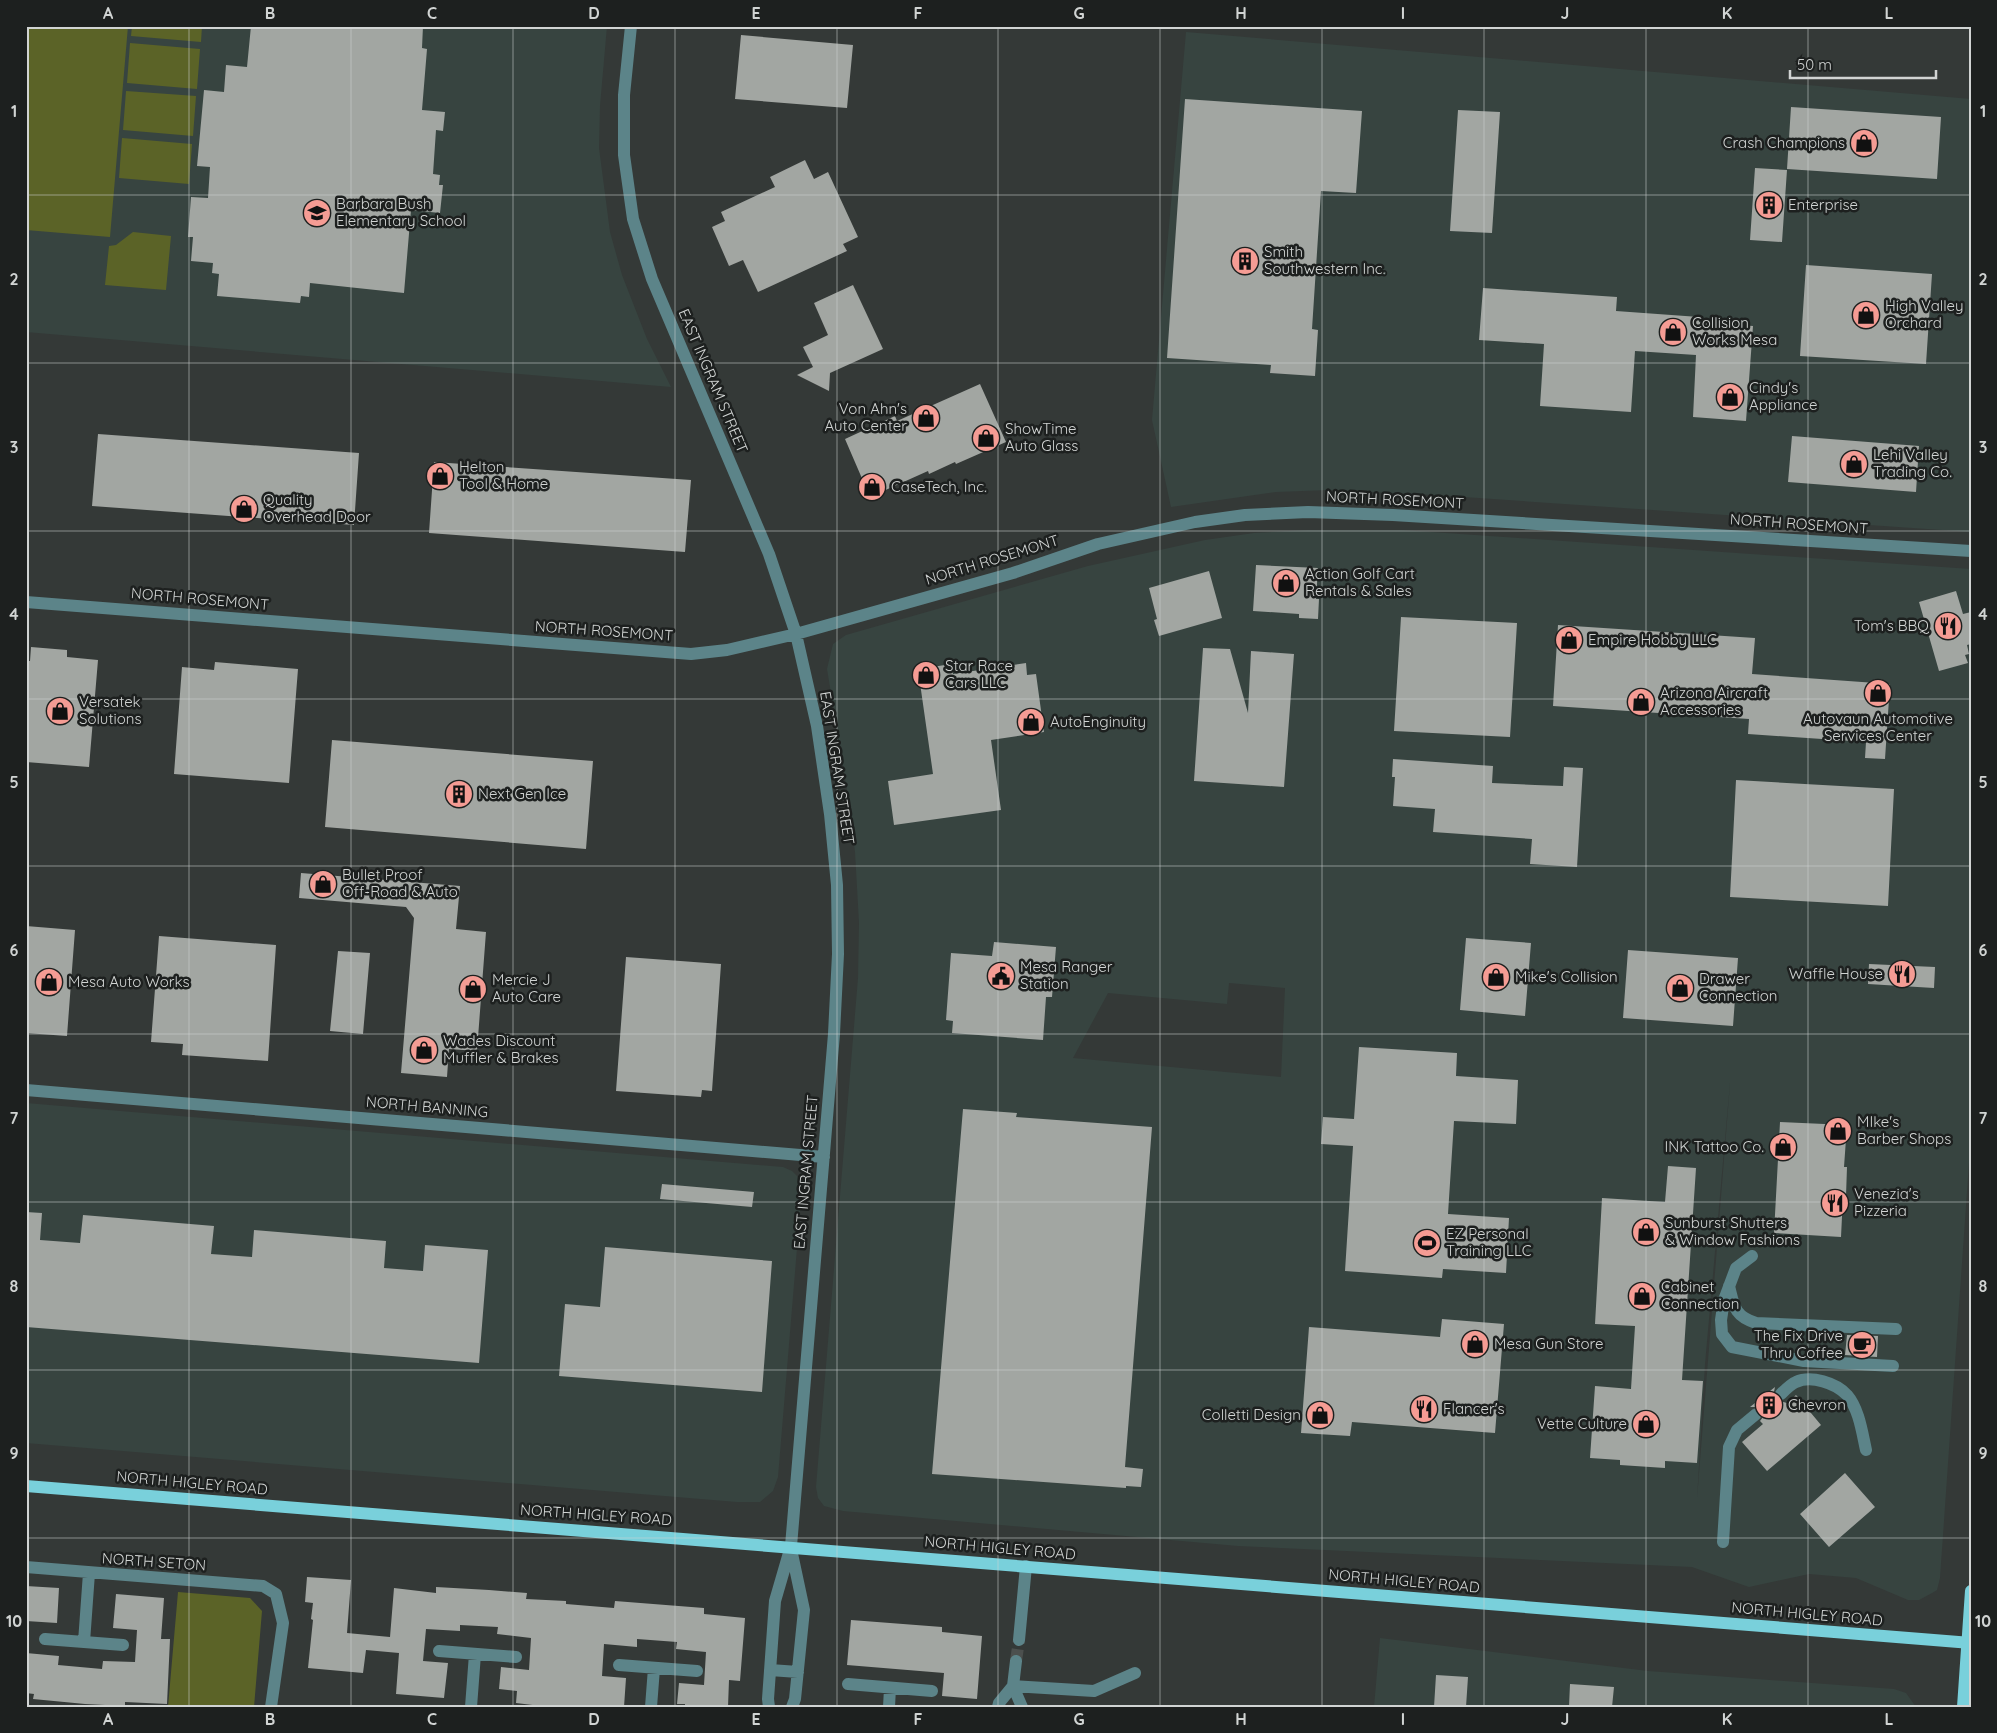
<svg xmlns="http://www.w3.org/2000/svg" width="1997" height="1733" font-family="Quicksand,sans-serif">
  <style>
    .built { fill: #374440; fill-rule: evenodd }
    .green { fill: #5b6327 }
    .building { fill: #a2a6a2 }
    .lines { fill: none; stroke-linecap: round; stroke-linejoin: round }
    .minor-tunnel { stroke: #4c504e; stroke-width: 12; stroke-dasharray: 12 6; stroke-linecap: butt }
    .minor { stroke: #5c8489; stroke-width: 12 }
    .major { stroke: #79d0db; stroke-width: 12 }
    .grid { fill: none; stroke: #d1d4d3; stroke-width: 1; stroke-opacity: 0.55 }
    .labels { text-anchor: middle; stroke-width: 5; stroke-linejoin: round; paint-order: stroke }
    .poi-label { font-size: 15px; fill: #d1d4d3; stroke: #1d201f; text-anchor: start }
    .street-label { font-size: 15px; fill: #d1d4d3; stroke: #1d201f }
    .neatline { fill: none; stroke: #d1d4d3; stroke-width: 2 }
    .grid-label { font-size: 16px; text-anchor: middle; font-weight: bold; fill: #d1d4d3 }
  </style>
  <rect width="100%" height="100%" fill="#343937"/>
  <path class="built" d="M26,26H607L600,106L599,148L610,232L622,275L647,339L671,387L26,332Z
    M1186,32L1971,99V532L1435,495L1329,490L1276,492L1171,507L1152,420Z
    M1307,530H1402L1971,569V1134L1940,1578L1937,1590L1932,1593L1919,1600H1908L1856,1578L1809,1574L1749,1587L1692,1567L1238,1546L843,1511L824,1506L818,1498L816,1487L858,978L859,923L855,852L847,790L827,669L833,644L846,635L1088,566L1205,540L1254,533ZM1229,983L1285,988L1281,1077L1073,1058L1108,993L1227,1004ZM1730,1083V1084L1697,1499L1705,1364Z
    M26,1103L783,1167L792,1171L798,1177L802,1188L778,1477L773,1491L760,1502H737L26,1443Z
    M1380,1638L1648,1671L1894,1689L1906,1693L1916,1707H1374Z"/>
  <path class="green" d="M26,26H128L110,237L26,230Z
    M132,26H202L201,42L131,36Z
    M130,43L200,49L197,89L127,83Z
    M126,91L196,96L193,136L123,130Z
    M122,138L192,144L189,184L119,178Z
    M133,232L171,236L166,290L105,285L109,246L116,245Z
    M178,1592L250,1598L262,1611L254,1707H168Z"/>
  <path class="building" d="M251,26H423L422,48L427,49L422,110L445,112L443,131L436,130L433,174L440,175L439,185H443L440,213L411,210L404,293L310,283L309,297L301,296L300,303L217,296L219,274L212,273L213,263L191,261L193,237H188L191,197L208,198L210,167L197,166L204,90L224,92L226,65L247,67Z
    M741,35L853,45L847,108L735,99Z
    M1185,99L1362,111L1356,193L1321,191L1312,329L1318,330L1315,376L1270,373L1271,365L1167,358Z
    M1791,107L1941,117L1937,179L1787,169Z
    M1458,110L1500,112L1492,233L1450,231Z
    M805,160L814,179L828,172L858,237L843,244L847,251L758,292L743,260L729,266L712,227L725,221L721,212L775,187L770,177Z
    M1755,168L1787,170L1782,242L1750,240Z
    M1806,265L1932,274L1926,364L1800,356Z
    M853,285L883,349L830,373L829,391L797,375L813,367L803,347L828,335L814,303Z
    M1483,288L1617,297L1616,311L1699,317V322L1753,326L1746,421L1693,417L1696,355L1635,351L1631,412L1540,406L1544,344L1479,340Z
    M980,384L1006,442L956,464L955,462L929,474L928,471L870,497L845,439L895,416L897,421Z
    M98,434L359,453L354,525L92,506Z
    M1792,436L1919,446L1916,492L1788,482Z
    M434,462L691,480L685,552L429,533Z
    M1256,565L1318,568L1316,599H1319L1318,619L1299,618V614L1253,611Z
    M1209,571L1222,618L1159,636L1154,620L1157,619L1149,588Z
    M1956,591L1963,614L1971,612V644L1967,645L1969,654L1965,655L1968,663L1939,671L1919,602Z
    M1401,617L1517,623L1510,737L1394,731Z
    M1558,625L1755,638L1752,674L1890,684L1885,759L1865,758L1866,742L1748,734L1749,719L1553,706Z
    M31,647L67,650V657L98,660L89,767L26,762V661H30Z
    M1203,648L1230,649L1248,713L1251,651L1294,654L1284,787L1194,781Z
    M215,662L298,669L289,783L174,774L182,667L214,670Z
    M1026,663L1027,675L1036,674L1044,732L991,740L1001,810L894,825L888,781L933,774L918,669L952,664L953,674Z
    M332,740L593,761L586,849L325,827Z
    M1393,759L1493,766L1492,783L1535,785L1563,786L1564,767L1583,768L1577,867L1530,864L1532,839L1433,832L1435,809L1393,806L1395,777H1392Z
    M1736,780L1894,789L1888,906L1730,897Z
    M301,873L460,886L456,929L486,932L477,1051L449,1049L447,1077L401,1073L414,918L406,907L299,898Z
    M26,926L75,930L67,1036L26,1033Z
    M159,936L276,945L268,1061L182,1055L183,1044L151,1042Z
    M1466,938L1531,943L1525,1016L1460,1010Z
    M994,942L1056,947L1052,997H1046L1043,1040L952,1033L953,1021L946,1020L951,953L992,956Z
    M1628,950L1738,958L1733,1026L1623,1018Z
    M338,951L370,953L363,1034L330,1031Z
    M626,957L721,964L712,1091L702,1090L701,1097L616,1091Z
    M1869,964L1935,967L1934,988L1868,984Z
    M1359,1047L1457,1053L1456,1076L1518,1080L1516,1124L1454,1121L1448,1214L1509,1218L1506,1273L1443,1269L1442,1278L1345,1271L1353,1146L1321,1144L1323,1117L1354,1119Z
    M963,1109L1017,1113L1016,1117L1152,1127L1125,1467L1143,1469L1141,1487L1126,1486V1488L932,1474Z
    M1780,1122L1847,1125L1844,1167H1847L1846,1196H1843L1841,1237L1774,1233Z
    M1668,1166L1696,1168L1682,1380L1703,1381L1697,1463L1665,1461V1468L1620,1465V1460L1590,1458L1595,1386L1631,1389L1635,1326L1595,1324L1602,1198L1665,1202Z
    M662,1184L754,1192L752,1207L660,1199Z
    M26,1212L42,1213L40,1240L80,1243L83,1215L214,1226L211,1254L252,1257L254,1230L386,1241L384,1268L423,1271L425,1245L488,1250L479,1363L26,1327Z
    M605,1247L772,1261L762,1392L559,1376L565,1304L600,1307Z
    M1442,1319L1504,1324L1495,1433L1352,1422L1350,1436L1301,1433L1309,1327L1440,1337Z
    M1847,1335L1878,1336L1877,1357L1845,1355Z
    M1775,1387L1773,1396L1776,1400L1787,1403L1796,1395L1821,1425L1767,1471L1742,1442L1763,1424L1760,1421L1763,1417L1762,1410L1757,1407H1750Z
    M1845,1473L1875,1507L1829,1547L1800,1514Z
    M307,1577L351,1580L347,1633L390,1637L394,1588L436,1593V1587L489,1590L527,1593L526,1599L566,1601V1604L614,1608L615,1601L704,1608V1614L745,1618L740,1681L729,1680L728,1707H685V1704H677L679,1683L704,1685L706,1652L676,1649L677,1642L637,1639V1647L604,1644L602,1676L626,1678L624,1707H549L516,1703L517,1691L499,1689L501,1667L529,1670L531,1638L497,1634L498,1627L460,1625V1631L426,1629L423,1661L448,1663L444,1698L396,1694L399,1653L366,1650L363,1673L308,1668L313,1620L311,1619L313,1603L305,1602Z
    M26,1586L59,1588L57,1623L26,1621Z
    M116,1594L164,1598L161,1639H170L167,1704L125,1702V1706L85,1704L33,1699L34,1694L26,1693V1653L59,1656L58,1665L102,1669L103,1661L135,1662L137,1630L113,1628Z
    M851,1620L942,1627V1632L982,1636L977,1699L942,1696L944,1673L847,1665Z
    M1436,1675L1468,1677L1466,1707H1434Z
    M1570,1684L1614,1687L1612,1707H1569Z"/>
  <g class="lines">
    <path class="minor-tunnel" d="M1755,1415L1781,1394
      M1016,1661L1019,1640"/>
    <path class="minor" d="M631,26L624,95V155L633,219L652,279L769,554L796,634L817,726L830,814L837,885L838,954L834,1034L791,1546L775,1601L768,1699L769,1707
      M26,602L691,654L727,650L796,634L1013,573L1098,544L1195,522L1245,515L1308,512L1393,515L1971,551
      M26,1090L824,1157
      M1752,1256L1736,1268L1724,1300L1721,1320L1722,1334L1732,1347L1804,1361L1893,1366
      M1729,1286C1734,1306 1734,1316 1756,1323L1896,1329
      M1781,1394C1785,1390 1791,1384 1796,1382C1811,1375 1836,1383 1847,1395C1859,1409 1862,1432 1866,1450
      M1723,1542L1729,1447L1737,1430L1755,1415
      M791,1549L804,1610L795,1699L792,1707
      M26,1567L263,1586L276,1594L283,1623L271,1707
      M45,1639L123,1645
      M1019,1640L1026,1566
      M84,1642L89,1573
      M439,1651L516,1657
      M1016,1661L1013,1686L1022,1707
      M619,1665L697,1671
      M770,1670L798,1672
      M848,1684L932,1691
      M1013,1686L1094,1691L1135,1673
      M471,1707L475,1654
      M651,1707L654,1668
      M889,1707L890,1688
      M998,1707L999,1703L1013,1686"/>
    <path class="major" d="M26,1486L1971,1643
      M1963,1707L1971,1591"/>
  </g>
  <path class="grid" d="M189,26V1707M351,26V1707M513,26V1707M675,26V1707M837,26V1707M998,26V1707M1160,26V1707M1322,26V1707M1484,26V1707M1646,26V1707M1808,26V1707M26,195H1971M26,363H1971M26,531H1971M26,699H1971M26,866H1971M26,1034H1971M26,1202H1971M26,1370H1971M26,1538H1971"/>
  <defs>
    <g id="shop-disc" transform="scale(1.4375)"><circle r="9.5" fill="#f59c94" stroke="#1d201f"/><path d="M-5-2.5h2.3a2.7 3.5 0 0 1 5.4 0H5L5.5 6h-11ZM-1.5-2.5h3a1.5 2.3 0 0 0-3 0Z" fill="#111"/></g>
    <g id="building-disc" transform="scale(1.4375)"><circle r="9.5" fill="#f59c94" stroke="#1d201f"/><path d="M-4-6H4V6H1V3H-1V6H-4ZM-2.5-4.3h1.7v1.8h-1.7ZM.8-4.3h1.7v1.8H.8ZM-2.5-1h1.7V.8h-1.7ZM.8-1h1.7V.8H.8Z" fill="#111"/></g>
    <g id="school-disc" transform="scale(1.4375)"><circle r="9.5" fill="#f59c94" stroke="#1d201f"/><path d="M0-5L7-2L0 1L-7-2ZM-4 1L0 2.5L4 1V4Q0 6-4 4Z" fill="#111"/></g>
    <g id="restaurant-disc" transform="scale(1.4375)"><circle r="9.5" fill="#f59c94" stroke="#1d201f"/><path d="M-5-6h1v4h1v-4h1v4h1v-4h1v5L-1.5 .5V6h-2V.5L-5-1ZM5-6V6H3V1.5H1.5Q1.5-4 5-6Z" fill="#111"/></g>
    <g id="civic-disc" transform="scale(1.4375)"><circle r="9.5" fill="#f59c94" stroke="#1d201f"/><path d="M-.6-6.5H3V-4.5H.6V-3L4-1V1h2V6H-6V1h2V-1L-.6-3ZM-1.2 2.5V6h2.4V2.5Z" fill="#111"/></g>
    <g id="stadium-disc" transform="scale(1.4375)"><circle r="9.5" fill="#f59c94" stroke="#1d201f"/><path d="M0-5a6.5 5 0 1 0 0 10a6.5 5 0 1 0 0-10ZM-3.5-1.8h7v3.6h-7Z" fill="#111"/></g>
    <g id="cafe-disc" transform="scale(1.4375)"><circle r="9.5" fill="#f59c94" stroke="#1d201f"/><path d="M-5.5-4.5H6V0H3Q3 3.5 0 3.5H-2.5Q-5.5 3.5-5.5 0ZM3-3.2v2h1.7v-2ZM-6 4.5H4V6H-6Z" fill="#111"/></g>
  </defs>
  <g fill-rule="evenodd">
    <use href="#shop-disc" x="1864" y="143"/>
    <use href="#building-disc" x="1769" y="205"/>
    <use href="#school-disc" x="317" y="213"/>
    <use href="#building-disc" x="1245" y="261"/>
    <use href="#shop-disc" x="1866" y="315"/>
    <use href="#shop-disc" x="1673" y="332"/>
    <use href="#shop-disc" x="1730" y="397"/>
    <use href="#shop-disc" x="926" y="418"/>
    <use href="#shop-disc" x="986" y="438"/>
    <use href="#shop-disc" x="1854" y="464"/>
    <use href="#shop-disc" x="440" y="476"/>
    <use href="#shop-disc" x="872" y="487"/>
    <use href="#shop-disc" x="244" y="509"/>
    <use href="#shop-disc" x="1286" y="583"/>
    <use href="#restaurant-disc" x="1948" y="626"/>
    <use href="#shop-disc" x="1569" y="640"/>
    <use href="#shop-disc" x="926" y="675"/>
    <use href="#shop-disc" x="1878" y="693"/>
    <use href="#shop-disc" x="1641" y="702"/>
    <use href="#shop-disc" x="60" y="711"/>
    <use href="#shop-disc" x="1031" y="722"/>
    <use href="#building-disc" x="459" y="794"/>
    <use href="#shop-disc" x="323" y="884"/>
    <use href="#restaurant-disc" x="1902" y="974"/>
    <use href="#civic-disc" x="1001" y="976"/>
    <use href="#shop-disc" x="1496" y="977"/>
    <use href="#shop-disc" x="49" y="982"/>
    <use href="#shop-disc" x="1680" y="988"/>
    <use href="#shop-disc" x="473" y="989"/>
    <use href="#shop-disc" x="424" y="1050"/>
    <use href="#shop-disc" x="1838" y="1131"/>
    <use href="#shop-disc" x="1783" y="1147"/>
    <use href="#restaurant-disc" x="1835" y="1203"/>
    <use href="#shop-disc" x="1646" y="1232"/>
    <use href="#stadium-disc" x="1427" y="1243"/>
    <use href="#shop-disc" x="1642" y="1296"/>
    <use href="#shop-disc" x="1475" y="1344"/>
    <use href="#cafe-disc" x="1862" y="1345"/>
    <use href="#building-disc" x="1769" y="1405"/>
    <use href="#restaurant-disc" x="1424" y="1409"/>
    <use href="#shop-disc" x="1320" y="1415"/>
    <use href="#shop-disc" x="1646" y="1424"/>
  </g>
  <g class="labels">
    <g class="poi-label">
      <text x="1845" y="148" text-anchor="end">Crash Champions</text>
      <text x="336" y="209">Barbara Bush<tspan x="336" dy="17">Elementary School</tspan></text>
      <text x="1788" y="210">Enterprise</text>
      <text x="1264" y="257">Smith<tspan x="1264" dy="17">Southwestern Inc.</tspan></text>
      <text x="1885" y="311">High Valley<tspan x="1885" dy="17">Orchard</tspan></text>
      <text x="1692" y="328">Collision<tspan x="1692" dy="17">Works Mesa</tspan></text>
      <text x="1749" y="393">Cindy's<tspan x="1749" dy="17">Appliance</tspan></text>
      <text x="907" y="414" text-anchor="end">Von Ahn's<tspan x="907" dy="17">Auto Center</tspan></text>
      <text x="1005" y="434">ShowTime<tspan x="1005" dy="17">Auto Glass</tspan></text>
      <text x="1873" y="460">Lehi Valley<tspan x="1873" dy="17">Trading Co.</tspan></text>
      <text x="459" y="472">Helton<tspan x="459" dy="17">Tool &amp; Home</tspan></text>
      <text x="891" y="492">CaseTech, Inc.</text>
      <text x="263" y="505">Quality<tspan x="263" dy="17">Overhead Door</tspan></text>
      <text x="1305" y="579">Action Golf Cart<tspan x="1305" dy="17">Rentals &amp; Sales</tspan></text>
      <text x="1929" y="631" text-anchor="end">Tom's BBQ</text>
      <text x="1588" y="645">Empire Hobby LLC</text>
      <text x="945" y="671">Star Race<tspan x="945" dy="17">Cars LLC</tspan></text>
      <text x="1660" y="698">Arizona Aircraft<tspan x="1660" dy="17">Accessories</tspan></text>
      <text x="79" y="707">Versatek<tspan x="79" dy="17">Solutions</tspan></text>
      <text x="1878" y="724" text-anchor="middle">Autovaun Automotive<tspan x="1878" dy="17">Services Center</tspan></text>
      <text x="1050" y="727">AutoEnginuity</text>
      <text x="478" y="799">Next Gen Ice</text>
      <text x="342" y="880">Bullet Proof<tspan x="342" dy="17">Off-Road &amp; Auto</tspan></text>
      <text x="1020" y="972">Mesa Ranger<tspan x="1020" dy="17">Station</tspan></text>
      <text x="1883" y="979" text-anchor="end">Waffle House</text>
      <text x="1515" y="982">Mike's Collision</text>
      <text x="1699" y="984">Drawer<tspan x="1699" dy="17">Connection</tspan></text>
      <text x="492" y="985">Mercie J<tspan x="492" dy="17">Auto Care</tspan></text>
      <text x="68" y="987">Mesa Auto Works</text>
      <text x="443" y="1046">Wades Discount<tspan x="443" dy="17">Muffler &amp; Brakes</tspan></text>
      <text x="1857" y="1127">MIke's<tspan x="1857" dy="17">Barber Shops</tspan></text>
      <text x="1764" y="1152" text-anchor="end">INK Tattoo Co.</text>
      <text x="1854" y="1199">Venezia's<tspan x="1854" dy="17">Pizzeria</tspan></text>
      <text x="1665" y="1228">Sunburst Shutters<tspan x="1665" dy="17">&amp; Window Fashions</tspan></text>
      <text x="1446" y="1239">EZ Personal<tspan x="1446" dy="17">Training LLC</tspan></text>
      <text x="1661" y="1292">Cabinet<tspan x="1661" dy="17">Connection</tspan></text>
      <text x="1843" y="1341" text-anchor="end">The Fix Drive<tspan x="1843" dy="17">Thru Coffee</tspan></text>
      <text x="1494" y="1349">Mesa Gun Store</text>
      <text x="1788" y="1410">Chevron</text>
      <text x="1443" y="1414">Flancer's</text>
      <text x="1301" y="1420" text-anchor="end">Colletti Design</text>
      <text x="1627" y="1429" text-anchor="end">Vette Culture</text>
    </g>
    <g class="street-label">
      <text transform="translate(713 381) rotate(67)" y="5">EAST INGRAM STREET</text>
      <text transform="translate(1395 500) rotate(3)" y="5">NORTH ROSEMONT</text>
      <text transform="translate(1799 524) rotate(4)" y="5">NORTH ROSEMONT</text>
      <text transform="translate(992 560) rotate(-17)" y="5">NORTH ROSEMONT</text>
      <text transform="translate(200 599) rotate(5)" y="5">NORTH ROSEMONT</text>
      <text transform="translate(604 631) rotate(4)" y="5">NORTH ROSEMONT</text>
      <text transform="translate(837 768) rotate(81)" y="5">EAST INGRAM STREET</text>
      <text transform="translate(427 1107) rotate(5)" y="5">NORTH BANNING</text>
      <text transform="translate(806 1172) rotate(-85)" y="5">EAST INGRAM STREET</text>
      <text transform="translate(192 1483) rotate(5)" y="5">NORTH HIGLEY ROAD</text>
      <text transform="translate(596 1515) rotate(4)" y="5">NORTH HIGLEY ROAD</text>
      <text transform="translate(1000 1548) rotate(5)" y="5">NORTH HIGLEY ROAD</text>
      <text transform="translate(154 1562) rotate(4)" y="5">NORTH SETON</text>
      <text transform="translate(1404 1581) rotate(5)" y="5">NORTH HIGLEY ROAD</text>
      <text transform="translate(1807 1614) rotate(5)" y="5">NORTH HIGLEY ROAD</text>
    </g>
  </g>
  <rect width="1997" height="1733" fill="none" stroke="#1d201f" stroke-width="55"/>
  <path d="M1790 70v8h146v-8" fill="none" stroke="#d1d4d3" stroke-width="2.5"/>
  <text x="1797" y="70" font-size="15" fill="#d1d4d3" stroke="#1d201f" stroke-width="4" paint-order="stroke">50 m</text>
  <rect x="28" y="28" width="1942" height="1678" class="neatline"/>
  <g class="grid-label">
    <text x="108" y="19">A</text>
    <text x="270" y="19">B</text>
    <text x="432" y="19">C</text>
    <text x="594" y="19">D</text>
    <text x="756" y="19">E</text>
    <text x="918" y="19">F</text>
    <text x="1079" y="19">G</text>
    <text x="1241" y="19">H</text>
    <text x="1403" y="19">I</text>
    <text x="1565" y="19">J</text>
    <text x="1727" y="19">K</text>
    <text x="1889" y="19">L</text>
    <text x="14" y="117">1</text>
    <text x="1983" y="117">1</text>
    <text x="14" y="285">2</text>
    <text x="1983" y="285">2</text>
    <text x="14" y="453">3</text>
    <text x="1983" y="453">3</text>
    <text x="14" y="620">4</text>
    <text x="1983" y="620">4</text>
    <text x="14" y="788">5</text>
    <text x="1983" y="788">5</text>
    <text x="14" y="956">6</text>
    <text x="1983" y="956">6</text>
    <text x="14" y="1124">7</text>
    <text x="1983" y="1124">7</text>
    <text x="14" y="1292">8</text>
    <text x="1983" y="1292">8</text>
    <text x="14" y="1459">9</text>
    <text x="1983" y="1459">9</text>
    <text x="14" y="1627">10</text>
    <text x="1983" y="1627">10</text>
    <text x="108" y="1725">A</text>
    <text x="270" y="1725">B</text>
    <text x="432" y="1725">C</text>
    <text x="594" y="1725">D</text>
    <text x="756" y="1725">E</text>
    <text x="918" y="1725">F</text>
    <text x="1079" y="1725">G</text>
    <text x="1241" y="1725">H</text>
    <text x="1403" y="1725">I</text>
    <text x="1565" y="1725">J</text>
    <text x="1727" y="1725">K</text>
    <text x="1889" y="1725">L</text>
  </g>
</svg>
